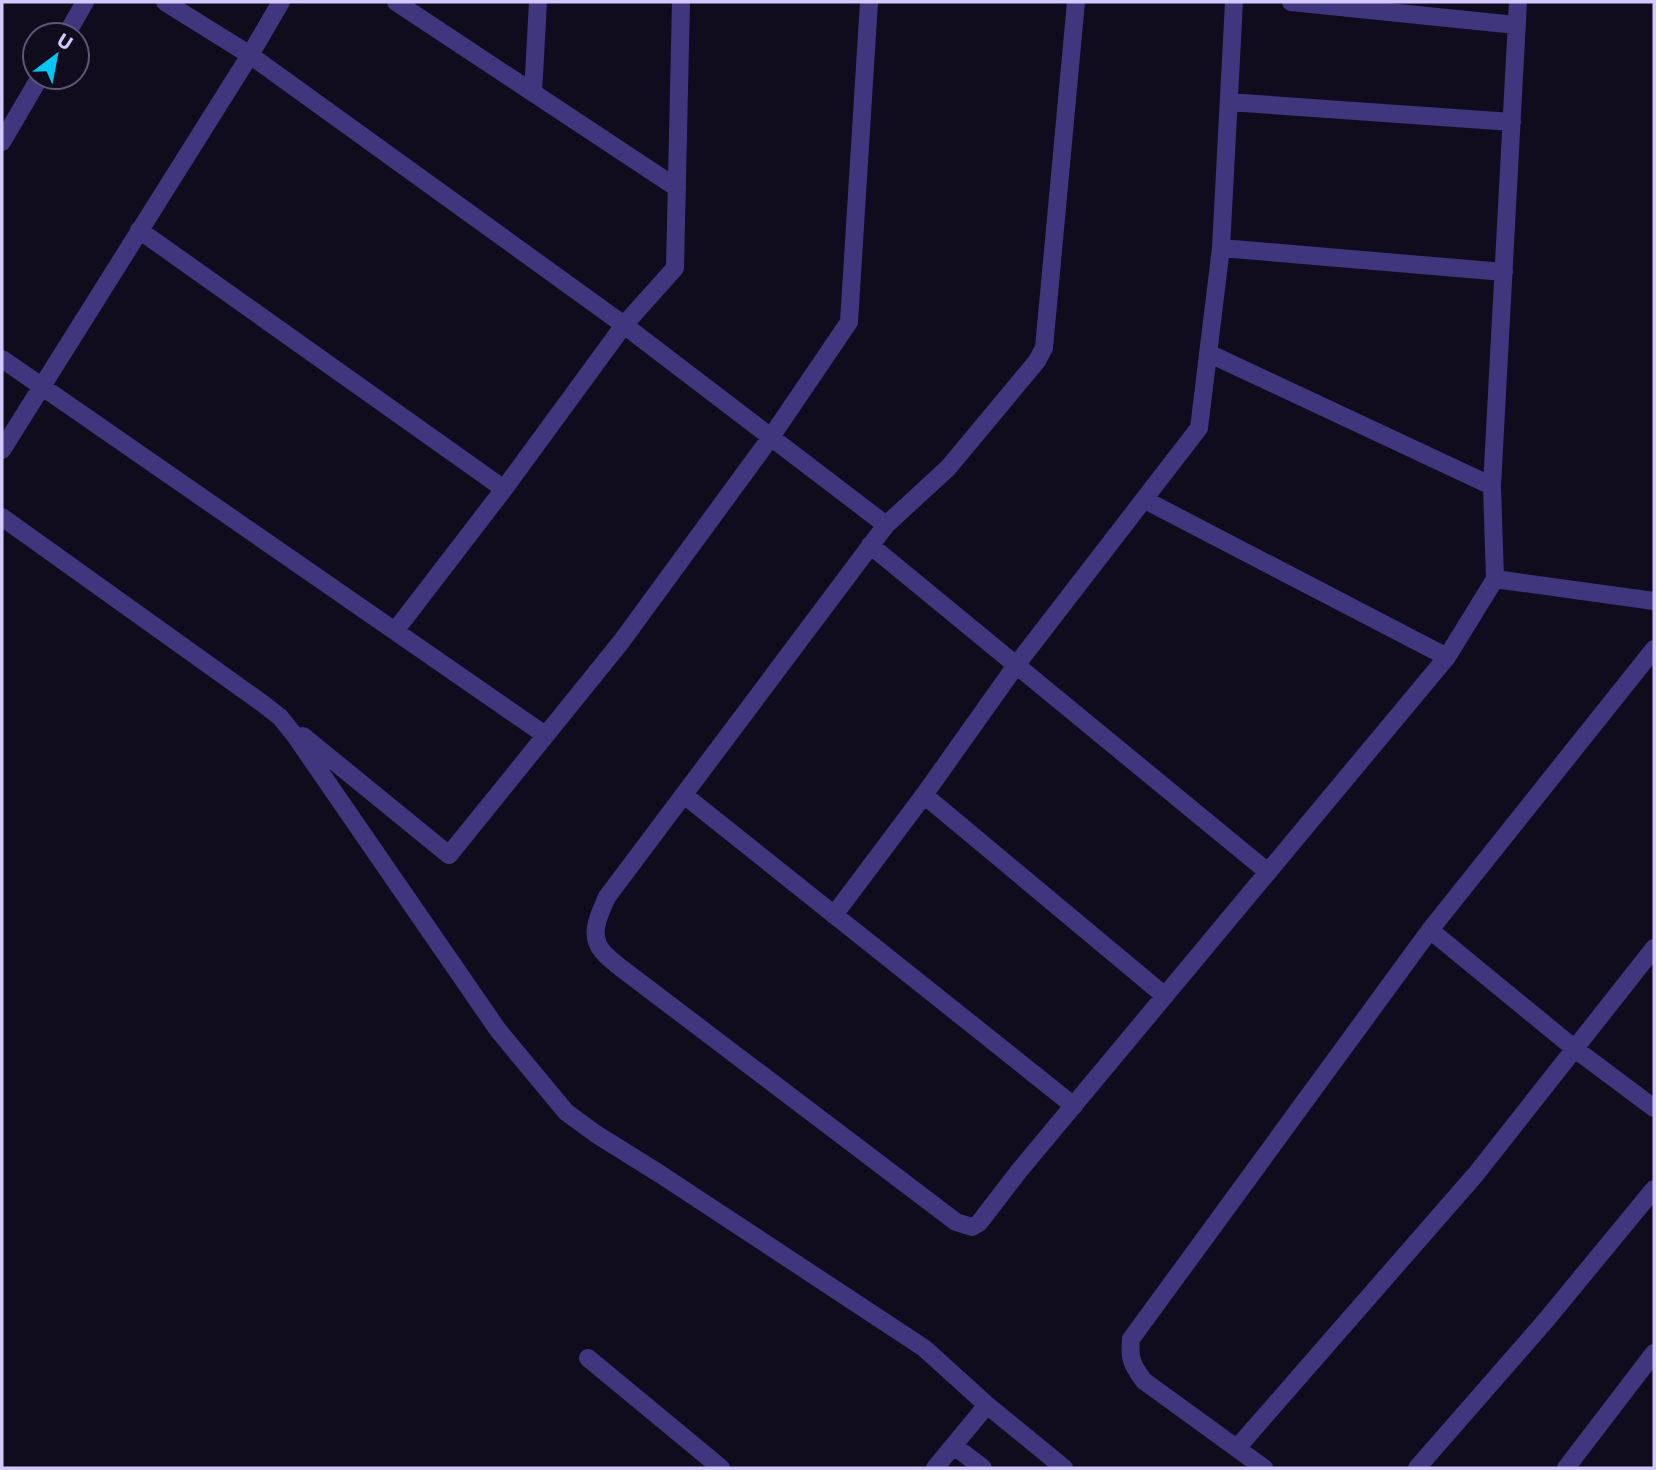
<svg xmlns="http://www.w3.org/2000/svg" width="1656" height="1470" font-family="Commissioner,sans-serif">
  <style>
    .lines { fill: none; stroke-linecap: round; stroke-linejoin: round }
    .minor { stroke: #3f367e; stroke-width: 18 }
  </style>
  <rect width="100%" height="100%" fill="#100c1e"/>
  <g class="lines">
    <path class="minor" d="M165,2L250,55L624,325L886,525
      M396,2L677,188
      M1076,2L1044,348L1037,361L948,468L886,525L607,897C599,915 588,935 603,952C608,958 615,963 621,968L956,1222L972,1227L979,1223L1019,1171L1447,657L1495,579L1492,486L1518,2
      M1291,2L1516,25
      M66,35L85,2
      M533,93L538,2
      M1229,102L1512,122
      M2,142L40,77
      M139,230L504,489
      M1221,248L1504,272
      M1208,353L1492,486
      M2,359L545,735
      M2,450L250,55L281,2
      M1145,500L1447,657
      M2,517L262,703L280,717L296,737L498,1030L566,1112L596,1134L660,1174L924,1348L987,1405L1064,1468
      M870,545L1268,872
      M1495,579L1654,601
      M395,631L504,489L624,325L675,268L681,2
      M303,736L449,855L621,642L771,437L849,322L869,2
      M684,795L1074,1106
      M924,795L1165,996
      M834,915L924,795L1017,664L1199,428L1221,248L1234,2
      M1430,930L1575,1049L1654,1108
      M588,1358L721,1468
      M954,1446L983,1468
      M1237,1448L1476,1174L1654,948
      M935,1468L987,1405
      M1264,1468L1144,1381C1132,1365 1129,1359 1131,1339L1430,930L1654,649
      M1417,1468L1547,1319L1654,1189
      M1566,1468L1654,1353"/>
  </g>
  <rect width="1656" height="1470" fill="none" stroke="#d4c9ff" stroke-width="7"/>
  <g transform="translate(56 56) rotate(32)"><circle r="33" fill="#100c1e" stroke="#5e5878" stroke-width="2"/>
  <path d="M0-5L12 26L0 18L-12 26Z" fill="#00c8f4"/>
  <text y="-10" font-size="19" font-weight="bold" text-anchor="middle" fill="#d4c9ff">U</text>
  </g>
</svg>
